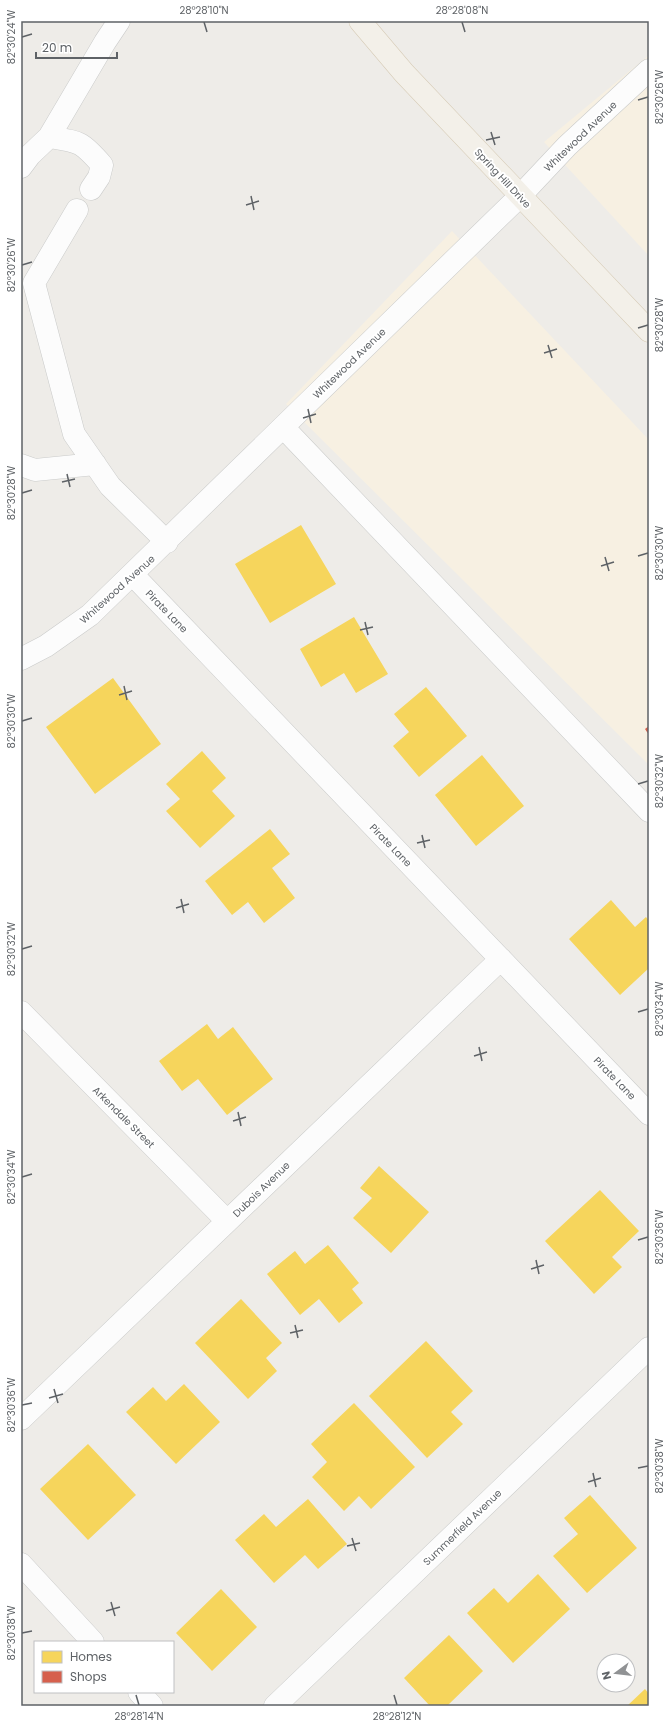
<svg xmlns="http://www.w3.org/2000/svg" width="670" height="1727" font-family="Poppins,sans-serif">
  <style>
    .commercial { fill: #f7f0e2 }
    .homes { fill: #f6d55c }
    .shops { fill: #d6604d }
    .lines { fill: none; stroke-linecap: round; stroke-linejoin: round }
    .minor-casing { stroke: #cacbca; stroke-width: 23 }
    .major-casing { stroke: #d6cbb6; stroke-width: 23 }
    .minor { stroke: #fcfcfc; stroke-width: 22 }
    .major { stroke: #f3f0e9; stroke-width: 22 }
    .ticks { fill: none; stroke: #5e6266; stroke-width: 1.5 }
    .labels { text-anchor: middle; stroke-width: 4; stroke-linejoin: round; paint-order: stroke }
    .street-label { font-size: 10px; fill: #5e6266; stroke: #fff }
    .neatline { fill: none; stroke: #5e6266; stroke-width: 1.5 }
    .ticks-label { font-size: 10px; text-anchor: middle; fill: #5e6266 }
  </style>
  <rect width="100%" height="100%" fill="#eeece8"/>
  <path class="commercial" d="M649,55V256L544,142Z
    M452,231L649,440V765L286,404Z"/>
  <path class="homes" d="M301,525L336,584L270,623L235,564Z
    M354,617L388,674L356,693L344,673L321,687L300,649Z
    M113,678L161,744L95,794L46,727Z
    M426,687L467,736L419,777L393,746L409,732L394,714Z
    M202,751L226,778L212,791L235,816L200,848L166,811L180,799L166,784Z
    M482,755L524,806L476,846L435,795Z
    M270,829L290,854L272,868L295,898L264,923L248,902L232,915L205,881Z
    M611,900L635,927L646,917L649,921V968L620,995L569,939Z
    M207,1024L218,1039L233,1027L273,1079L227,1115L198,1079L182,1091L159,1061Z
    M379,1166L429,1212L391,1253L353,1218L372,1198L360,1188Z
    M600,1190L639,1231L612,1257L622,1267L594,1294L545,1241Z
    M328,1245L359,1283L352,1289L363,1303L339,1323L319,1299L300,1315L267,1274L295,1251L305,1264Z
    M241,1299L282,1343L266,1358L277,1371L248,1399L195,1343Z
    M426,1341L473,1391L451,1412L463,1424L427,1458L369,1396Z
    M184,1384L220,1422L176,1464L126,1412L153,1387L166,1401Z
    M354,1403L415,1467L371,1509L359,1496L344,1511L312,1477L327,1462L311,1444Z
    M88,1444L136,1495L88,1540L40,1489Z
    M590,1495L637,1548L587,1593L553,1556L578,1534L564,1518Z
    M308,1499L347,1544L318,1569L305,1555L274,1583L235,1540L264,1514L276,1527Z
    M538,1574L570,1609L513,1663L467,1613L494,1588L508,1603Z
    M221,1589L257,1627L212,1671L176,1633Z
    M449,1635L483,1671L447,1706H430L404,1678Z
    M645,1689L649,1694V1706H627Z"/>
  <path class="shops" d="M649,726V735L645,729Z"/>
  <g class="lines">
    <g class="minor-casing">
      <path id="minor" d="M49,137C80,142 81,141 102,165L99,177L91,189
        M21,167L30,155L49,137L105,42L119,21
        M77,210L34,283L74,434L110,486L167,542
        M283,427L649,811
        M21,465L35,470L95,464
        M133,575L649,1114
        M21,659L46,646L90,615L520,196L567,146L649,70
        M21,1012L227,1221
        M21,1419L501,959
        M21,1564L93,1642
        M139,1692L152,1706
        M275,1706L649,1348"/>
    </g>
    <g class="major-casing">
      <path id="major" d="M360,21L404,73L649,331"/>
    </g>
    <use href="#minor" class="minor"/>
    <use href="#major" class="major"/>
  </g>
  <path class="ticks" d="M204,22L207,32M462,22L465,32M22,37L32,34M638,100L648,97M491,132L495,145M486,140L500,137M251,196L254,210M246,205L259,201M22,265L32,262M638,328L648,325M548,345L552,358M544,353L557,349M308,409L311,423M303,418L316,414M67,474L70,487M62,482L75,479M22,493L32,490M638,556L648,553M605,557L609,571M601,566L614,562M365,622L368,635M360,630L373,627M124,686L127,700M119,695L132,691M22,721L32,718M638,784L648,781M422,835L425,848M417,843L430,840M181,899L184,913M176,908L189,904M22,949L32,946M638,1012L648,1009M479,1047L482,1061M474,1056L487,1052M238,1112L241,1126M233,1121L246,1117M22,1177L32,1174M638,1240L648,1237M536,1260L539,1274M531,1269L544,1265M295,1325L298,1338M290,1333L303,1330M54,1389L58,1403M49,1398L63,1394M22,1405L32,1403M638,1468L648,1466M593,1473L596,1487M588,1482L601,1478M352,1538L356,1551M347,1546L360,1543M111,1602L115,1616M106,1611L120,1607M22,1633L32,1631M136,1695L139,1705M394,1695L397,1705"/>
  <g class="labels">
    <g class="street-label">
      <text transform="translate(580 136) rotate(-44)" y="4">Whitewood Avenue</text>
      <text transform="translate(503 178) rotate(47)" y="4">Spring Hill Drive</text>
      <text transform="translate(349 363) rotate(-44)" y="4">Whitewood Avenue</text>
      <text transform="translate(117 589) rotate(-42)" y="4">Whitewood Avenue</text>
      <text transform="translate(167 611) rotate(46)" y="4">Pirate Lane</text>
      <text transform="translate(391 845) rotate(46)" y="4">Pirate Lane</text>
      <text transform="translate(615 1078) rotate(46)" y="4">Pirate Lane</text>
      <text transform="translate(124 1117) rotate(45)" y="4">Arkendale Street</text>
      <text transform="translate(261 1189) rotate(-44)" y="4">Dubois Avenue</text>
      <text transform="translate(462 1527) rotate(-44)" y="4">Summerfield Avenue</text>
    </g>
  </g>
  <rect width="670" height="1727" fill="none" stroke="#ffffff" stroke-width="44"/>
  <rect x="34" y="1641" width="140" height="52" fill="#ffffff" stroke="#bfc0c2"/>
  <rect x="42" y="1651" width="20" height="12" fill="#f6d55c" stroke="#bfc0c2"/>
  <text x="70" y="1661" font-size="12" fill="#5e6266">Homes</text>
  <rect x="42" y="1671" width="20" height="12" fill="#d6604d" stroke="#bfc0c2"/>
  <text x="70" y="1681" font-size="12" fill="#5e6266">Shops</text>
  <g transform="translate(616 1673) rotate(255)"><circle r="19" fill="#ffffff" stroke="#bfc0c2"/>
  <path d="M0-3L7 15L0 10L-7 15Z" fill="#909294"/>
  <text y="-6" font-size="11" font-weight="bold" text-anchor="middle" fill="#5e6266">N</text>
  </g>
  <path d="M36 52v6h81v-6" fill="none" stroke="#5e6266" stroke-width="2"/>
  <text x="42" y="52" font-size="12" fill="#5e6266" stroke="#ffffff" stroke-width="3" paint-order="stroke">20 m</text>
  <rect x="22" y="22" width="626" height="1683" class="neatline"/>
  <g class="ticks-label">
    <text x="204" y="14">28°28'10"N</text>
    <text x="462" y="14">28°28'08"N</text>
    <text transform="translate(11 37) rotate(-90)" y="4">82°30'24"W</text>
    <text transform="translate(659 97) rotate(-90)" y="4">82°30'26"W</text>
    <text transform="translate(11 265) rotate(-90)" y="4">82°30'26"W</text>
    <text transform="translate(659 325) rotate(-90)" y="4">82°30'28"W</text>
    <text transform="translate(11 493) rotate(-90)" y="4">82°30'28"W</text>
    <text transform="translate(659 553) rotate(-90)" y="4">82°30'30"W</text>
    <text transform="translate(11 721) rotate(-90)" y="4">82°30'30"W</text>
    <text transform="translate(659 781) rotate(-90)" y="4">82°30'32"W</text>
    <text transform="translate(11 949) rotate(-90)" y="4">82°30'32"W</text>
    <text transform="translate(659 1009) rotate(-90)" y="4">82°30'34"W</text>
    <text transform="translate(11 1177) rotate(-90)" y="4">82°30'34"W</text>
    <text transform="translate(659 1237) rotate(-90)" y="4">82°30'36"W</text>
    <text transform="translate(11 1405) rotate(-90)" y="4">82°30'36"W</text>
    <text transform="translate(659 1466) rotate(-90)" y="4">82°30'38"W</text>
    <text transform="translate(11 1633) rotate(-90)" y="4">82°30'38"W</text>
    <text x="139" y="1720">28°28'14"N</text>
    <text x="397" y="1720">28°28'12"N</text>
  </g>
</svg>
